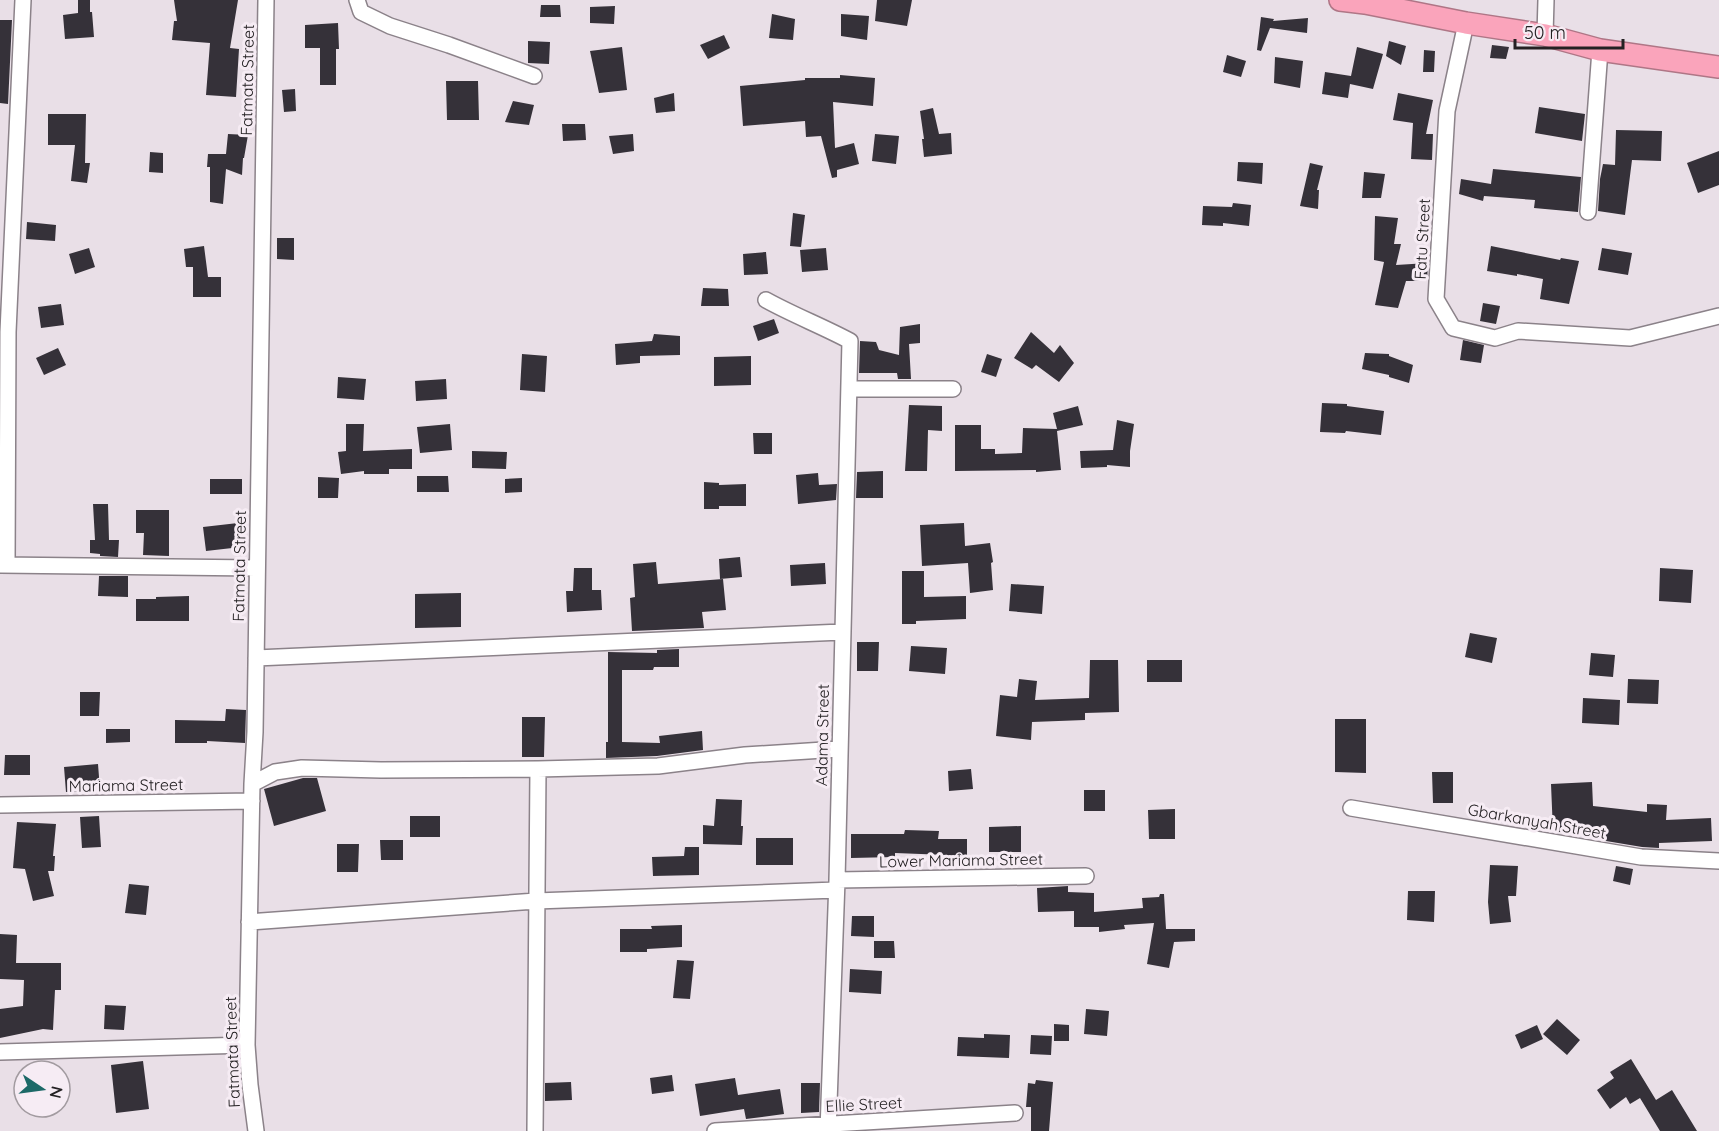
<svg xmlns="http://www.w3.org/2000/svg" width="1719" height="1131" font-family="Quicksand,sans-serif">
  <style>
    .building { fill: #353139 }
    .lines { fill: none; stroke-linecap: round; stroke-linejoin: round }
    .minor-casing { stroke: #8b8289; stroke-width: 18 }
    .highway-casing { stroke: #af7686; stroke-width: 24 }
    .minor { stroke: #fff; stroke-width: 15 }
    .highway { stroke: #faa4bb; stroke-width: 21 }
    .labels { text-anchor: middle; stroke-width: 6; stroke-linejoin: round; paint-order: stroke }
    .street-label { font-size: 16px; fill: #242123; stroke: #f6ecf4 }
  </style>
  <rect width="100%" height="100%" fill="#e9dfe7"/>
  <path class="building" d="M78,0H90V12H92L94,37L65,39L63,15L78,13Z
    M174,0H238L230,48L239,49L236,97L206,95L210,43L172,40L174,21H177Z
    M877,0H912L907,26L875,21Z
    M541,5H560L561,17H540Z
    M615,6L614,24L590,23V7Z
    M772,14L795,19L793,40L769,38Z
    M841,14L869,16L867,40L841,36Z
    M1261,17L1274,19L1273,21L1308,18L1307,33L1270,28L1261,51L1257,50Z
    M0,20H12L8,104L0,103Z
    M338,23L339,49H336V85H320V48H305V25Z
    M724,35L730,48L708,59L700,45Z
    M528,41L550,42L549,64L528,63Z
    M1389,41L1406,46L1401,65L1386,56Z
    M1492,45L1509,47L1506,59L1490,58Z
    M622,47L627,90L599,93L590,51Z
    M1357,47L1383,54L1373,89L1350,84L1348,98L1322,94L1325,72L1351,76Z
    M1424,50L1435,51L1434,72H1423Z
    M1227,55L1246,61L1241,77L1223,72Z
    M1275,57L1303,61L1300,88L1274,83Z
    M840,75L875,78L873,106L833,102L835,148L854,143L859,164L837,170V177L832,178L821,136L806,137L805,121L743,126L740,86L805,80V78H840Z
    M446,81H478L479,120H447Z
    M295,89L296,111L284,112L282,90Z
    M674,93L675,111L656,113L654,98Z
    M1398,93L1433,100L1426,134H1433L1432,160L1411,159L1413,123L1393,120Z
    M513,101L534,105L529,125L505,122Z
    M1539,107L1585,114L1582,141L1535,133Z
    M933,108L939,134L951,133L952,154L924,157L922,139H924L920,111Z
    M48,114H86L85,163H90L87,183L71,181L75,145H48Z
    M562,124H585L586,140L563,141Z
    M1616,130L1662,131L1661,161L1632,160L1625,215L1598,211L1600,179L1603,164L1615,165Z
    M228,134L248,135L244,158H243L242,175L226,169L223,204L210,202V167H207L208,154H226Z
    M633,134L634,151L613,154L609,136Z
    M875,134L899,136L896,164L872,161Z
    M1719,151V185L1698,193L1687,163Z
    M150,152L163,153V173L149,172Z
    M1238,162L1263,163L1262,184L1237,181Z
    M1310,163L1323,166L1317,190H1319L1318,209L1300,206Z
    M1493,169L1581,177L1578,212L1534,208L1535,200L1484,196L1483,201L1459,194L1461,179L1491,184Z
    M1364,172L1385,174L1381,198H1362Z
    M1233,203L1251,205L1249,226L1223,223V226L1202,225L1203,206L1232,207Z
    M793,213L805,215L801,247L790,246Z
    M1375,216L1398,218L1394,244H1401L1396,265L1428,263L1427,281H1406L1398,308L1375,305L1384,262L1374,260Z
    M27,222L56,225L55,241L26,239Z
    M277,238H294V260L277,259Z
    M204,246L208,277H221V297H193V267H186L184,249Z
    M1491,246L1560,260L1561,258L1579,261L1569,304L1540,299L1543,279L1517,274V276L1487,271Z
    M89,248L95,267L75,274L69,254Z
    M826,248L828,270L802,272L800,250Z
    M1602,248L1632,253L1628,275L1598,270Z
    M766,252L768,274L744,275L743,254Z
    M703,288L728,289L729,306H701Z
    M1483,303L1500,306L1496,324L1480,321Z
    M61,304L64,325L41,328L38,307Z
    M774,319L779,333L758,341L753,326Z
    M920,324V343L909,344L911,379H898L897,373H859L860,341L876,342L879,350L899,355L900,327Z
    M1031,332L1054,353L1060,345L1074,363L1059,382L1036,365L1032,369L1014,358Z
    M654,334L680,336V355L640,356V363L616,365L615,344L652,341Z
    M1463,340L1484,345L1481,363L1460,360Z
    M58,348L66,365L44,375L36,358Z
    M1365,353L1389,354V356L1413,365L1409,383L1389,377V375L1362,369Z
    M522,354L547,356L545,392L520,390Z
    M987,354L1002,359L996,377L981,372Z
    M751,356V385L714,386V357Z
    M338,377L366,379L364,400L337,398Z
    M446,379L447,399L416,401L415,381Z
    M1322,403L1347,404V406L1384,411L1381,435L1346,431L1345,433L1320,432Z
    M909,405L942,406V431L928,430L927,471H905Z
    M1078,406L1083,425L1057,431L1061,470L1036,472V470L955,471V425H981V449H995V454L1022,453L1023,428L1057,429L1053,413Z
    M1117,420L1134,424L1130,451V467L1107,465V467L1081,468L1080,451L1113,450Z
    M346,424H364L363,451L412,449V469H389V474H364V471L341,474L338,452L346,451Z
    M450,424L452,450L420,453L417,427Z
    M753,433H772V454H754Z
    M472,451L507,452L506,469L472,468Z
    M883,471V498H856L857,472Z
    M818,473L819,485L837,484L836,500L798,504L796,475Z
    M417,476H448L449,492H417Z
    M318,477L339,478L338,498H318Z
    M522,478V492L505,493V479Z
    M210,479H242V494H210Z
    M704,482L719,483V485L746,484V506H719V509H704Z
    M93,504H108L109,540H119L118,557L100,556V554L90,553V540H95Z
    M136,510H169V556L143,555L144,533H136Z
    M238,523L241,547L206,551L203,527Z
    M964,523L965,546L990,543L993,562L991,563L993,590L970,593L968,563L922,566L920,525Z
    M740,557L742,577L720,579L719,559Z
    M656,562L658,584L723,579L726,610L702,612L704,628L632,631L630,598L635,597L633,564Z
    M825,563L826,584L791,586L790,565Z
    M574,568H592V590H601L602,610L567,612L566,591H573Z
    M1660,568L1693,570L1691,603L1659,601Z
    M902,571H924V597L966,596V619L916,621V624H902Z
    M99,576H128V597L98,596Z
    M1011,584L1044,586L1042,614L1009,611Z
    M461,593V627L415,628V594Z
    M189,596V621H136V599H156V597Z
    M1470,633L1497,638L1492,663L1465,657Z
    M857,642H879L878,671H857Z
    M911,646L947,648L945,674L909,671Z
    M679,649V667H654L653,670H622V742L660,743L659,736L702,731L703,750L657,756L606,758V742H608V652L657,653V650Z
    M1591,653L1615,655L1613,677L1589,675Z
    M1090,660H1118L1119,712L1085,713V720L1032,722L1031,740L996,736L1000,695L1017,697L1019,679L1037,681L1035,700L1089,698Z
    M1147,660H1182V682H1147Z
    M1628,679L1659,680L1658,704L1627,703Z
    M80,692H100L99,716H80Z
    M1583,698L1620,700L1619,725L1582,723Z
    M226,709L246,710L245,743L207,741V743H175V720L225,721Z
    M522,717H545L544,757H522Z
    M1335,719H1366V773L1335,772Z
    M106,729H130V742L106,743Z
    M5,755H30V775H4Z
    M98,764L100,790L66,792L64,767Z
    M971,769L973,789L949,791L948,771Z
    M1432,772H1453V803H1433Z
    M303,778H317L326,811L274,826L264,789Z
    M1592,782L1593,806L1647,812V804L1667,805L1666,820L1711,818L1712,841L1659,843V848L1642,847L1600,840L1601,832H1553L1551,784Z
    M1084,790H1105V811H1084Z
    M716,799L742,800L741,826H743L742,845L703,844V825L714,826Z
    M1175,809V839H1149L1148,810Z
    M99,816L101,847L82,848L80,817Z
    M410,816H440V837H410Z
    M17,822L56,824L53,856H55L54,871H48L54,896L33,901L25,869L13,868Z
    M1021,826V852H989V827Z
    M905,830L939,831L938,839H967V859H947V855L895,853V857L851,858V834H904Z
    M756,838H793V865H756Z
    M380,840H403V860H381Z
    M337,844H359L358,872H337Z
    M685,847H699V875L653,876L652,857L684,856Z
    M1490,865L1518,866L1516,896H1508L1511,922L1490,924L1488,902Z
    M1616,866L1633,869L1630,885L1613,881Z
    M129,884L149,886L146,915L125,913Z
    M1068,886V892L1094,893V912L1143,908L1142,898L1159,897L1160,894H1164L1166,929H1195V941L1174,942L1169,968L1147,964L1154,923L1124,925L1125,929L1099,932V927H1074V911L1038,912L1037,888Z
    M1408,891H1435L1434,922L1407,920Z
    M852,916H874V937L851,936Z
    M682,925V947L647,949V952H620V929H652L651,926Z
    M0,934L17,935L16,963H61V990H55L53,1030L43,1029L0,1038V1009L23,1006L24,980L0,979Z
    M874,941H894L895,958H874Z
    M677,960L694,961L690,999L673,998Z
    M850,969L882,971L881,994L849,992Z
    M105,1005L126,1006L124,1030L104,1029Z
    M1086,1009L1109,1011L1107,1036L1084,1034Z
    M1557,1019L1580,1040L1567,1055L1543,1034Z
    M1054,1024L1069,1025V1041H1054Z
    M1537,1025L1543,1039L1521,1049L1515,1035Z
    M984,1034L1010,1035L1009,1058L957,1056L958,1037L984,1038Z
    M1031,1035L1052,1036L1051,1055L1030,1054Z
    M1631,1059L1656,1100L1672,1090L1697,1131H1660L1640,1098L1630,1104L1626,1097L1610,1109L1597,1090L1614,1078L1610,1072Z
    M143,1061L149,1109L116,1113L111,1065Z
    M672,1075L674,1091L652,1094L650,1078Z
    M735,1078L738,1095L780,1089L784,1114L746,1119L744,1109L700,1116L695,1084Z
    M1036,1080L1053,1082L1049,1131H1031V1107H1026L1028,1083L1035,1084Z
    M571,1082L572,1100L545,1101V1083Z
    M801,1083H820L819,1112L801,1113Z"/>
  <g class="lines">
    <g class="minor-casing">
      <path id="minor" d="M357,0L361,12L390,26L449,45L534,76
        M1466,23L1447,111L1436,299L1453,328L1495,338L1518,331L1630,338L1719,316
        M1545,35L1546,0
        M1588,212L1600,50
        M766,300C793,315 822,326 850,341L837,880L828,1131
        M849,389H953
        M0,565L257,568
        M7,565L8,332L23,0
        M256,658L842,632
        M252,784L275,772L302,768L381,770L538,769L658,766L745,755L839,749
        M0,805L252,801
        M1351,808L1641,857L1719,861
        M837,880L1086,876
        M249,922L536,901L836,890
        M0,1052L247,1045
        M256,1131L250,1085L247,1045L252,784L255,732L266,0
        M535,1131L538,769
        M715,1131L1015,1113"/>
    </g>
    <g class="highway-casing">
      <path id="highway" d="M1340,0L1365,3L1466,23L1545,35L1600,50L1719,67"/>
    </g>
    <use href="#minor" class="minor"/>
    <use href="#highway" class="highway"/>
  </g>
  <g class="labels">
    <g class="street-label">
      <text transform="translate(247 80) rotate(-89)" y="6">Fatmata Street</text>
      <text transform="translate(1422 239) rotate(-87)" y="6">Fatu Street</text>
      <text transform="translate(239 566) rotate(-89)" y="6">Fatmata Street</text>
      <text transform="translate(822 735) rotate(-89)" y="6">Adama Street</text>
      <text transform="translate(126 785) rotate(-1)" y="6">Mariama Street</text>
      <text transform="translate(1537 821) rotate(10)" y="6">Gbarkanyah Street</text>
      <text transform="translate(961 860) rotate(-1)" y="6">Lower Mariama Street</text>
      <text transform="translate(232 1052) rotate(-92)" y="6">Fatmata Street</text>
      <text transform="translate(864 1104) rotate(-3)" y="6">Ellie Street</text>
    </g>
  </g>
  <g transform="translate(42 1089) rotate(103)"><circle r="28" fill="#f6ecf4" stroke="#a29ba0" stroke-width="1.5"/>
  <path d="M0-4.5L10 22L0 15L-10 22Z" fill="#1c6967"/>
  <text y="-9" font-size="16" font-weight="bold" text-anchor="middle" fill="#242123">N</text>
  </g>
  <path d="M1515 39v9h108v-9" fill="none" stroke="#242123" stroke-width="3"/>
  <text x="1524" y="39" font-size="18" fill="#242123" stroke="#f6ecf4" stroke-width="4.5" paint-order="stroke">50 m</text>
</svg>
